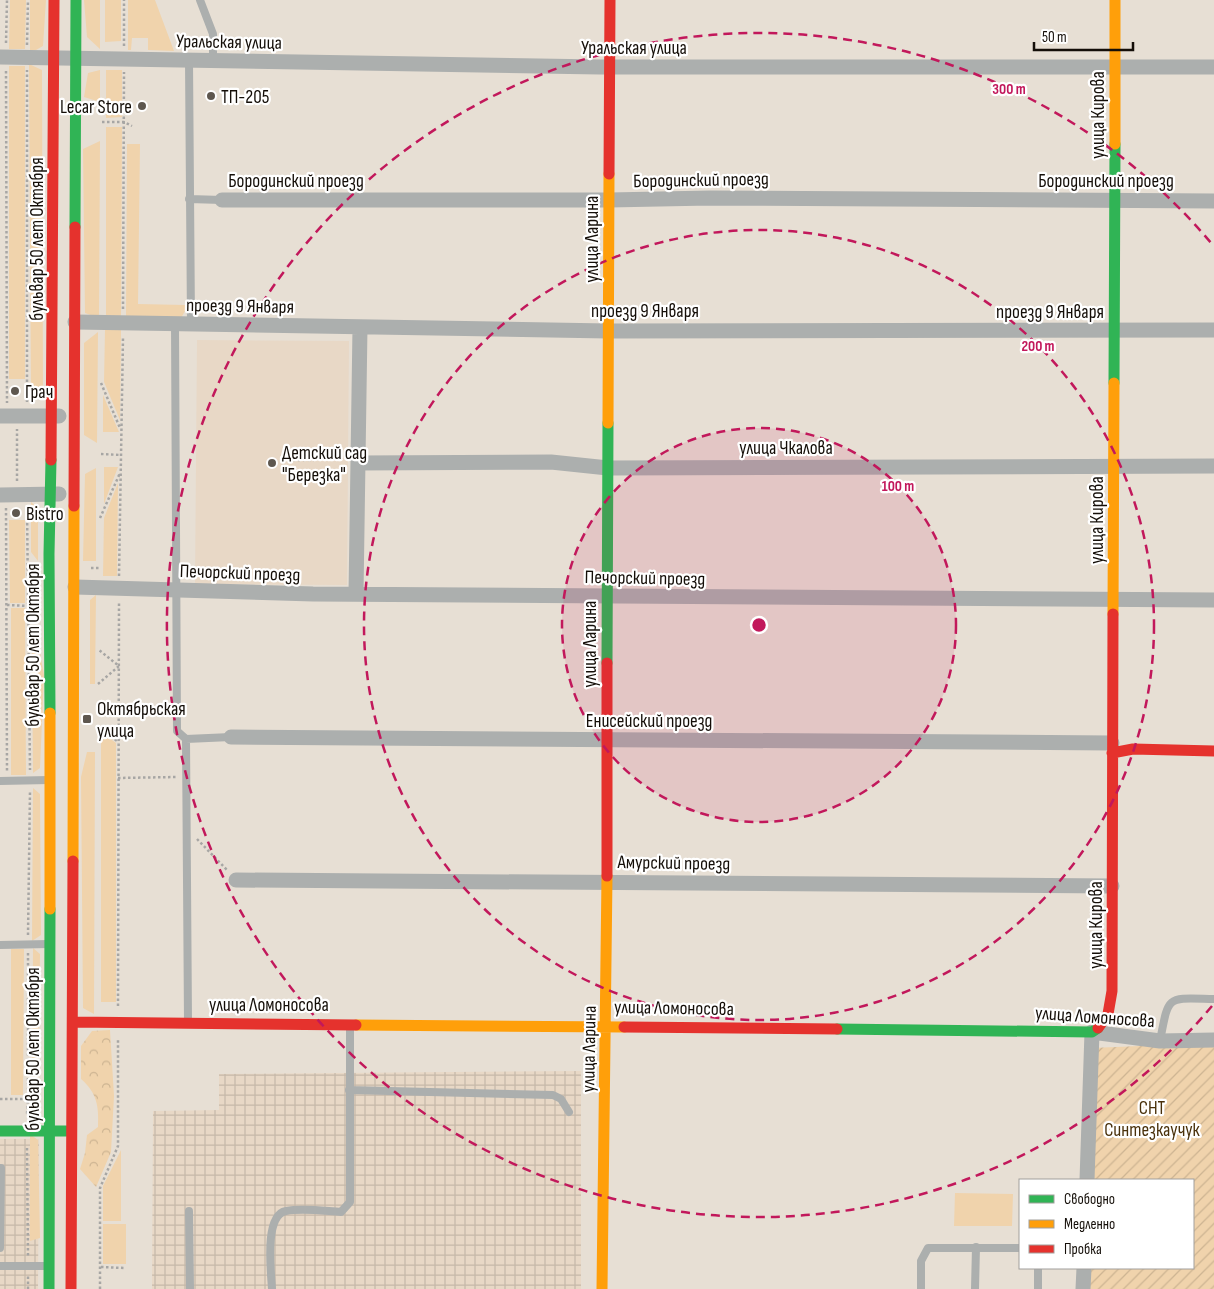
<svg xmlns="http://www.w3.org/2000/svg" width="1214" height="1289" font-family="'Sofia Sans Condensed',sans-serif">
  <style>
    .built { fill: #e8d8c6 }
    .industrial { fill: url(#industrial-grid) }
    .green { fill: #f0d3ac }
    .forest { fill: url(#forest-crowns) }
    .garden { fill: url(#garden-furrows) }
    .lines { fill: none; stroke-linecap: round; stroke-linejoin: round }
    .path { stroke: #a7a6a4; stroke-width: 2.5; stroke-dasharray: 2.5 2.5; stroke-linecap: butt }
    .lane { stroke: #acafae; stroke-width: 8 }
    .street { stroke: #acafae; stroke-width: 15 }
    .fast { stroke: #30b455; stroke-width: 11 }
    .slow { stroke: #ff9f0a; stroke-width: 11 }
    .jam { stroke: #e5322d; stroke-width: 11 }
    .ring { fill: none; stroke: #c2185b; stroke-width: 2.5; stroke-dasharray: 9 6 }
    .poi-dot { fill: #5e574f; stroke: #fff; stroke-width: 2 }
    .labels { text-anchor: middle; stroke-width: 4.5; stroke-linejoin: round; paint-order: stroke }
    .street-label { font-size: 19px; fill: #140e08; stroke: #fff }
    .poi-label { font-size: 19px; fill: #140e08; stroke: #fff; text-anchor: start }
    .park-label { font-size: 19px; fill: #4a310b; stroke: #fff }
    .centre { fill: #c2185b; stroke: #fff; stroke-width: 2.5 }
    .ring-label { font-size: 15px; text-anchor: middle; font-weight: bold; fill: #c2185b; stroke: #fff; stroke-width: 4.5; stroke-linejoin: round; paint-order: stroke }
  </style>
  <defs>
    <pattern id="industrial-grid" width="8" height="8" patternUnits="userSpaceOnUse" patternTransform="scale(1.25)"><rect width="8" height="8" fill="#e8d8c6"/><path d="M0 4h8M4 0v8" fill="none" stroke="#c6b8a9"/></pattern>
    <pattern id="forest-crowns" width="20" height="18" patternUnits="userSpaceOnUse" patternTransform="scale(1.25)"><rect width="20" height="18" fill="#f0d3ac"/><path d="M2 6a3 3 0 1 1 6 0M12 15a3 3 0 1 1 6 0" fill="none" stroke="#cdb492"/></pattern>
    <pattern id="garden-furrows" width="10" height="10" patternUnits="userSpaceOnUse" patternTransform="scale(1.25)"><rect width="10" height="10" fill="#f0d3ac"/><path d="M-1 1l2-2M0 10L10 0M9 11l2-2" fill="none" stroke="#cdb492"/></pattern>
  </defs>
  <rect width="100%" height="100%" fill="#e7dfd4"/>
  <path class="built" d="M197,340L349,341L347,585L195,584Z"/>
  <path class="industrial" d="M581,1071V1289H152L153,1111L219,1110V1074Z
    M0,1139H39L38,1289H0Z"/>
  <path class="green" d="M10,0H26L25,49H9Z
    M30,0H46L43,46L36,50H30Z
    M84,0H100V49L87,37Z
    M105,0H121V41L105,42Z
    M128,0H155L174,51L148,50V38H132L131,50H128Z
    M29,64L42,70L43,394L31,401Z
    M9,66H25V379H9Z
    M100,70V102L84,97L88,73Z
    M106,70H122V117L106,118Z
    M106,127H122L121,318H106Z
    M100,141L99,318L85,313L83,149Z
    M127,144H140L138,304L185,305V311L181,318H126Z
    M105,330H121L120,420L104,382Z
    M98,332L97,443L84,435V343Z
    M103,395L119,432H103Z
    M104,467H118L104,504Z
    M96,468V561H83L85,474Z
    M118,483L117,576H103L104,518Z
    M31,502L38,508V561L31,552Z
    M9,520H25V603H10Z
    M96,595L95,684H90V600Z
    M11,608H25L26,775H11Z
    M32,642H38L44,675L40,768L33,773Z
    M101,732L116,743V1002H101Z
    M87,752H95L94,1014L83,1008L81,777Z
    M33,788L40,794L41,935L32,941Z
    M33,948L40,954L38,1098L32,1101Z
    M11,949H24L23,1095H11Z
    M30,1134L38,1140L40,1238L30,1241Z
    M121,1150V1221H103V1186Z
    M955,1193L1013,1194L1012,1226H954Z
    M103,1224H126V1264H103Z"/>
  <path class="forest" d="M110,1030L114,1096L111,1152L96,1187L80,1169L85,1153L87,1135L98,1127C99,1106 97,1093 81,1079V1046L92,1031Z"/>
  <path class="garden" d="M1214,1043V1289H1085L1086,1268H1193V1180H1088L1091,1048Z"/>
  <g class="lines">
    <path class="path" d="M6,43L7,0
      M27,45L28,0
      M124,46V0
      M6,71L7,403
      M102,122H124L132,126
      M123,309L124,72
      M101,383L120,428
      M27,402V70
      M101,454L121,455
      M283,460H314
      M17,481V429
      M6,508L7,772
      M27,508L30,770
      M100,518L120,473
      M91,568H100
      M119,576L123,337
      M7,605L28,606
      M98,684L119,666L99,650
      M99,727L117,741
      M118,778L177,777
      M197,839L227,870
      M28,935L30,791
      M28,953V1099
      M118,1006L119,602
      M0,1099H28L27,1114
      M27,1148L28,1258
      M101,1267L124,1268
      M28,1289V1276
      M100,1289V1188L118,1146V1039"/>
    <path class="lane" d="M200,0L213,34V61
      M189,61L191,324
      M189,199L222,200
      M175,324L177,731L186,739L188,1021
      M186,739L231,737
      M0,781L49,780
      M0,945L49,944
      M1160,1041C1169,994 1166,998 1214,999
      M349,1090L553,1095L561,1099L569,1112
      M189,1211L190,1289
      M0,1248L1,1168
      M0,1266H47
      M272,1289C271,1271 264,1215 286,1211C303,1208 324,1211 341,1212L350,1202V1026
      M921,1289V1261L928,1248H1020
      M975,1289L976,1247
      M1038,1289V1268"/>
    <path class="street" d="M0,57L600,67H1214
      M222,200H609L710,198L1214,201
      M75,322L608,331L1214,330
      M0,416H59
      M358,463L551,462L608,468L1214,466
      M0,495L59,494
      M75,587L313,594L1214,600
      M356,594L360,327
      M231,737L1112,743
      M236,880L1112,886
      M1087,1180L1092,1032L1160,1041L1214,1040
      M1083,1289L1084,1268"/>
    <path class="fast" d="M75,227L76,0
      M1114,383L1115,144
      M607,663L608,423
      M50,713L49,554L51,460
      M837,1029L1092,1032L1098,1028
      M0,1131H66
      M49,1289L50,909"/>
    <path class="slow" d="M1115,144V0
      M608,423L609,174
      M1113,614L1114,383
      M50,713V909
      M73,861L74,506
      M356,1025L624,1027
      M602,1289L607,876"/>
    <path class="jam" d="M609,174L610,0
      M51,460L54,0
      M74,506L75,227
      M1112,753L1133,749L1214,751
      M607,876V663
      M73,1022L356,1025
      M624,1027L837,1029
      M1098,1028L1108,1014L1112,991L1113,614
      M71,1289L73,861"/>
  </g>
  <circle cx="759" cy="625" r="197" fill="#c2185b" fill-opacity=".12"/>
  <g class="ring">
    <circle cx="759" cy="625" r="197"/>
    <circle cx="759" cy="625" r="395"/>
    <path d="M1212 1006A592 592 0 1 1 1212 244"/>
  </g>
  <g class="poi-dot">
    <circle cx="211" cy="96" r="5"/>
    <circle cx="142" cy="106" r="5"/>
    <circle cx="15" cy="391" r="5"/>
    <circle cx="272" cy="463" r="5"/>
    <circle cx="16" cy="513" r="5"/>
    <rect x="82" y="714" width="10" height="10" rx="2.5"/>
  </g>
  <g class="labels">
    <g class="street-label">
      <text transform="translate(229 41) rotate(1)" y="7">Уральская улица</text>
      <text x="634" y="54">Уральская улица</text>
      <text transform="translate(1097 115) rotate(-90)" y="7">улица Кирова</text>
      <text transform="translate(701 179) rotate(-1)" y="7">Бородинский проезд</text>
      <text x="296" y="187">Бородинский проезд</text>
      <text x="1106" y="187">Бородинский проезд</text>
      <text transform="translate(36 239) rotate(-90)" y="7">бульвар 50 лет Октября</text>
      <text transform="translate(591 239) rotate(-90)" y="7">улица Ларина</text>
      <text transform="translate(240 305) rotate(1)" y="7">проезд 9 Января</text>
      <text x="645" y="317">проезд 9 Января</text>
      <text x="1050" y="318">проезд 9 Января</text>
      <text x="786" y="454">улица Чкалова</text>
      <text transform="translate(1096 520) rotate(-90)" y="7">улица Кирова</text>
      <text transform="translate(240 572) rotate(2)" y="7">Печорский проезд</text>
      <text transform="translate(645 577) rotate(1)" y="7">Печорский проезд</text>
      <text transform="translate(589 644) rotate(-90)" y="7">улица Ларина</text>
      <text transform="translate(32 645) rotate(-90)" y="7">бульвар 50 лет Октября</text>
      <text x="649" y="727">Енисейский проезд</text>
      <text transform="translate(674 862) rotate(1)" y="7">Амурский проезд</text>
      <text transform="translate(1095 925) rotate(-90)" y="7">улица Кирова</text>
      <text x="269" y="1011">улица Ломоносова</text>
      <text transform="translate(674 1007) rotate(1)" y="7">улица Ломоносова</text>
      <text transform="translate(1095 1016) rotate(4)" y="7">улица Ломоносова</text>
      <text transform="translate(32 1049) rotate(-90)" y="7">бульвар 50 лет Октября</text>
      <text transform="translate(588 1049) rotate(-89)" y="7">улица Ларина</text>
    </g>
    <g class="poi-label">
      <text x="221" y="103">ТП-205</text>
      <text x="132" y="113" text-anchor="end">Lecar Store</text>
      <text x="25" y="398">Грач</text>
      <text x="282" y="459">Детский сад<tspan x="282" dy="22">"Березка"</tspan></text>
      <text x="26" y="520">Bistro</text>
      <text x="97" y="715">Октябрьская<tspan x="97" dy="22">улица</tspan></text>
    </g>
    <g class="park-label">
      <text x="1152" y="1114">СНТ<tspan x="1152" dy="22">Синтезкаучук</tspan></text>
    </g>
  </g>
  <circle cx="759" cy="625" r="8" class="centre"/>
  <g class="ring-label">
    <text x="1009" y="94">300 m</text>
    <text x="1038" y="351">200 m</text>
    <text x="898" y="491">100 m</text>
  </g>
  <rect x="1019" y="1179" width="175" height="90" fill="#ffffff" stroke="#a19f9c"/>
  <rect x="1029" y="1195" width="25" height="8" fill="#30b455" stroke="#a19f9c"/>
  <text x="1064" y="1204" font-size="15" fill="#140e08">Свободно</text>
  <rect x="1029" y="1220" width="25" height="8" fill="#ff9f0a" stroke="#a19f9c"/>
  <text x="1064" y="1229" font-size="15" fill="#140e08">Медленно</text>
  <rect x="1029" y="1245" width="25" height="8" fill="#e5322d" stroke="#a19f9c"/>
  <text x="1064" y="1254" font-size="15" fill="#140e08">Пробка</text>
  <path d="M1034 42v8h99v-8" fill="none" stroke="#140e08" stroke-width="2.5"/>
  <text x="1042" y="42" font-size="15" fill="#140e08" stroke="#ffffff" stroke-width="4" paint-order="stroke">50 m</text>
</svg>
